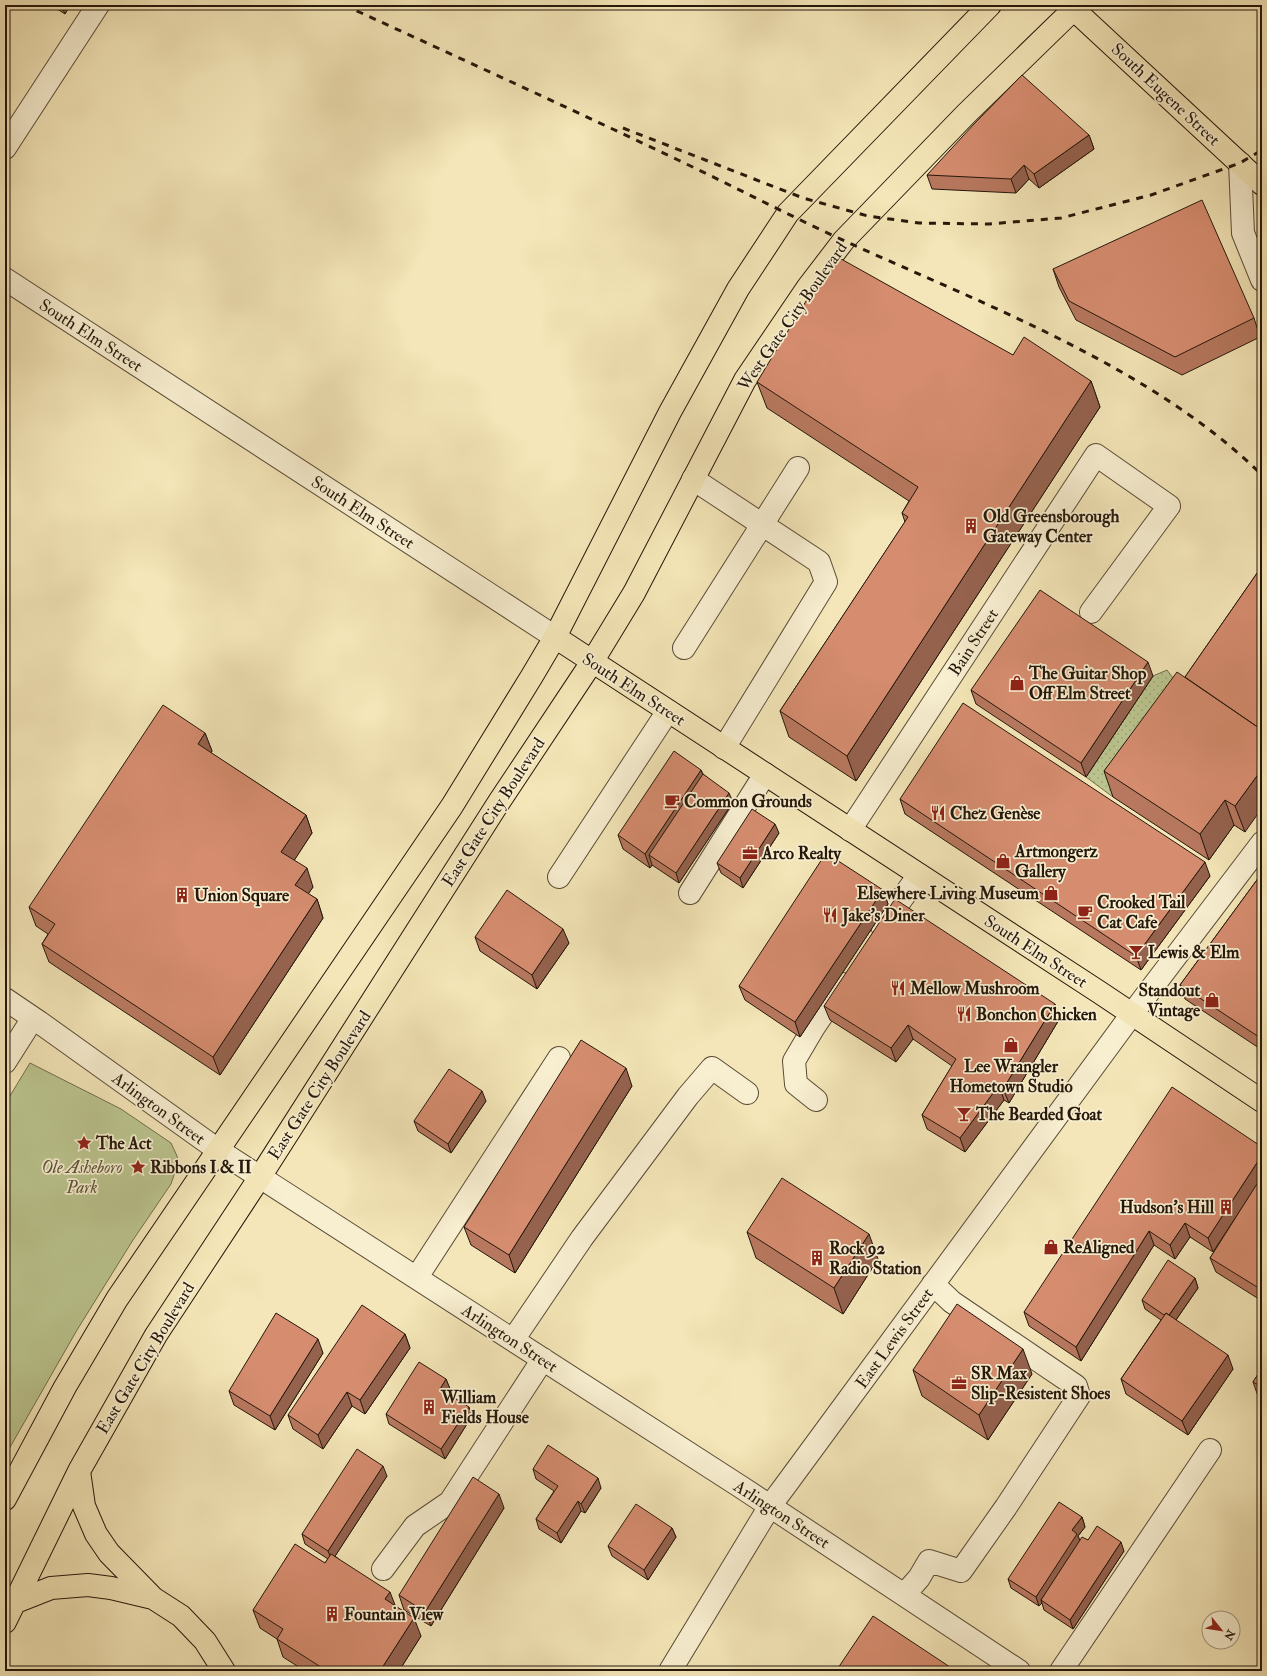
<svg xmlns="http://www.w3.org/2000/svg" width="1267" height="1676" font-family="'IM FELL Double Pica',serif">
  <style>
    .green { fill: #bbc58f; stroke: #706e4c }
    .garden { fill: url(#garden-dots); stroke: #706e4c }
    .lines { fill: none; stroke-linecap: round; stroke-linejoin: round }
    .minor-casing { stroke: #594b36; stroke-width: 24 }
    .major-casing { stroke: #25170a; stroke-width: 24 }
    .minor { stroke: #f8efd1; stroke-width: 22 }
    .major { stroke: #f4e6b8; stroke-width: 22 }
    .rail { stroke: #25170a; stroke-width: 3; stroke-dasharray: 7 7; stroke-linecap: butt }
    .wall { fill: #b7785f; stroke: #25170a }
    .shaded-wall { fill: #95624e; stroke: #25170a }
    .building { fill: #d58c6f; stroke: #25170a }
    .labels { text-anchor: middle; stroke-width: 3.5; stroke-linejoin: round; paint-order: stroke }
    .street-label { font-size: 17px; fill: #25170a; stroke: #f8efd1 }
    .poi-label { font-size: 17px; font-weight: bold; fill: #25170a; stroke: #f8efd1; text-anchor: start }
    .park-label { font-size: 17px; font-style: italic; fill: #5a5439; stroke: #f8efd1 }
  </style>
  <defs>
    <pattern id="garden-dots" width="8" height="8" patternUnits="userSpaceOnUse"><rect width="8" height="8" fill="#bbc58f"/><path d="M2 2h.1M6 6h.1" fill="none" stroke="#a1a87a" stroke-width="1.8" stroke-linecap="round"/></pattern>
  </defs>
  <rect width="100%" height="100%" fill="#f4e6b8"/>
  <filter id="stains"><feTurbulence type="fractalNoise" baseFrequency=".005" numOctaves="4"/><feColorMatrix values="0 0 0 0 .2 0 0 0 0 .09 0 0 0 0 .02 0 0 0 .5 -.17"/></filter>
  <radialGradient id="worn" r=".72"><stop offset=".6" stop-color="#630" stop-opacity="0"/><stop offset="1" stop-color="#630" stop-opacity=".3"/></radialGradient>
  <path class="green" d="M30,1063L121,1109L171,1143L177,1156L178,1163L171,1184L133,1240L77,1330L5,1456V1104Z"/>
  <path class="garden" d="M1167,670L1178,685L1113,797L1086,777L1153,676Z"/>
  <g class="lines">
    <g class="minor-casing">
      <path id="minor" d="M5,148L98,5
        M1240,163L1243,233L1262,280
        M5,279L555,637
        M693,479L819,562L826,582L724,748
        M684,648L798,468
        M850,830L1096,455L1169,506L1091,612
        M559,877L668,711
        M690,893L765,774
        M882,926L919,875
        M5,999L39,1022L218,1150L741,1487L1019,1671
        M5,1062L33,1018
        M816,1100L796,1084L794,1061L814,1027L843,984
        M417,1277L559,1058
        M513,1340L582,1238L688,1096L712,1068L747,1093
        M383,1569L415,1526L450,1502L543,1359
        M904,1595L919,1578L929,1561L961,1571L1006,1507L1079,1396L1076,1386L952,1302L933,1284
        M670,1671L770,1506L785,1486L1132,1014L1262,843
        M1061,1671L1210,1450"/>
    </g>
    <g class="major-casing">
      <path id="major" d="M1069,5L1262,184
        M555,637L1099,992L1262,1101
        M79,1471L84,1506L96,1534L109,1553L153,1598L181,1616L205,1641L224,1671
        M5,1499L65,1387L117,1299L452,806L532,676L555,637L670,412L738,289L788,213L990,5
        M13,1603L51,1588L88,1585L111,1588L153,1598
        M5,1622L79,1471L156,1335L260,1177L499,802L592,662L634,593L745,380L808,287L844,240L966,114L1078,5"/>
    </g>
    <use href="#minor" class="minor"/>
    <use href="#major" class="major"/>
    <path class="rail" d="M344,5C455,56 567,107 678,160C735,187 790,216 847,242C985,305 1152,367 1262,475
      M623,128L803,198L868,216L919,223L989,224L1061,218L1151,195L1240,163L1262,150"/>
  </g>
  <path class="wall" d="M51,5H70L65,14Z
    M1089,135L1094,149L1039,188L1029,179L1016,193L932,189L927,175Z
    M1053,269L1254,318L1260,337L1182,375L1076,320L1059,287Z
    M1013,355L1091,381L1100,407L856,781L789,737L780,711L905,522L902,513L909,501L767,408L757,382Z
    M1262,566L1245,832L1234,825L1209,860L1113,797L1104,771L1185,677Z
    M1153,676L1086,777L976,704L971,690Z
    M205,733L212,751L211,753L306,815L312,833L294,860L313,887L308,894L317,899L323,918L220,1075L49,962L42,944L48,934L36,926L29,907Z
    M701,770L703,774L733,802L679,883L652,865L650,868L623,849L618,835Z
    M900,799L1210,876L1141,970L905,814Z
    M779,833L743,888L721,873L717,863Z
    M1262,873V1050L1185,999L1180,985Z
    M883,890L888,904L800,1037L745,1000L739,986Z
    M475,937L569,943L537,989L480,951Z
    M824,1006L1060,1018L1009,1103L1004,1100L965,1152L927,1129L922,1115L952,1066L913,1039L896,1062L830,1020Z
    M632,1086L515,1273L471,1245L464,1227Z
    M486,1101L451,1153L418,1131L414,1121Z
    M1262,1147V1301L1216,1272L1210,1258L1249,1197L1213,1252L1190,1237L1175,1259L1154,1245L1081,1361L1029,1326L1024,1312Z
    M747,1232L878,1259L843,1314L756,1258Z
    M1195,1278L1198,1288L1176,1320L1233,1369L1188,1435L1126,1394L1121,1379L1161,1320L1145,1309L1142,1300Z
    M405,1334L410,1348L365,1414L352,1406L323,1449L293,1429L288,1415Z
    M323,1353L275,1430L234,1405L229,1391Z
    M1262,1368V1398L1258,1396L1253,1382Z
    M913,1370L1032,1374L988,1440L922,1396Z
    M446,1379L450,1389L447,1393L472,1416L445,1459L389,1424L386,1414Z
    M533,1469L601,1488L585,1513L581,1511L561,1543L539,1529L536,1519L554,1491L536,1479Z
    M387,1476L335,1556L395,1606L421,1636L399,1671H305L283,1657L277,1639L260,1628L253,1610L325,1563L328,1559L305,1544L302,1534Z
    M504,1508L431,1626L404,1610L399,1595Z
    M1082,1517L1085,1527L1078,1536L1080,1541L1088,1540L1124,1551L1073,1629L1044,1610L1042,1603L1039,1606L1011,1588L1008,1579Z
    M672,1528L676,1537L648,1580L612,1556L608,1546Z"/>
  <path class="shaded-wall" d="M61,5H70L65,14Z
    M1089,135L1094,149L1039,188L1034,174Z
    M1024,165L1029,179L1016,193L1011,179Z
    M1091,381L1100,407L856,781L847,756Z
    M1148,662L1153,676L1086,777L1081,763Z
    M205,733L212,751L205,762L198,744Z
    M1262,769V808L1245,832L1235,806Z
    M701,770L706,784L649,855L652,865L650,868L645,854Z
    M729,793L733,802L679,883L676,873Z
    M1225,800L1234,825L1209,860L1200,834Z
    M306,815L312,833L288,870L281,852Z
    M775,824L779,833L743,888L740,878Z
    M1205,862L1210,876L1141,970L1136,956Z
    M307,868L313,887L302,903L295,885Z
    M883,890L888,904L800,1037L795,1022Z
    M317,899L323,918L220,1075L213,1057Z
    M563,929L569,943L537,989L532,975Z
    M1055,1004L1060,1018L1009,1103L1003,1089Z
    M908,1025L913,1039L896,1062L891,1048Z
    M626,1068L632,1086L515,1273L509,1255Z
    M999,1085L1004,1100L965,1152L960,1138Z
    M482,1091L486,1101L451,1153L448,1144Z
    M1262,1155V1177L1213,1252L1208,1238Z
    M1185,1223L1190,1237L1175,1259L1170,1245Z
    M1149,1231L1154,1245L1081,1361L1076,1347Z
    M869,1234L878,1259L843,1314L834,1288Z
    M1195,1278L1198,1288L1171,1327L1168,1317Z
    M405,1334L410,1348L365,1414L360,1400Z
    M318,1339L323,1353L275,1430L270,1416Z
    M1023,1349L1032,1374L988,1440L979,1415Z
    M1228,1355L1233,1369L1188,1435L1182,1421Z
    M446,1379L450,1389L444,1398L440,1389Z
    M347,1392L352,1406L323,1449L318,1435Z
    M469,1407L472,1416L445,1459L441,1449Z
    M383,1466L387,1476L332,1561L328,1551Z
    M598,1478L601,1488L585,1513L581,1504Z
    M499,1494L504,1508L431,1626L425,1612Z
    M578,1501L581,1511L561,1543L557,1533Z
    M1082,1517L1085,1527L1078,1536L1081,1543L1041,1600L1042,1603L1039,1606L1036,1597L1072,1530Z
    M672,1528L676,1537L648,1580L644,1570Z
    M1121,1542L1124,1551L1073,1629L1070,1620Z
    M390,1592L397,1610L385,1599Z
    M414,1618L421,1636L399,1671H380Z"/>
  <path class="building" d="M1022,75L1089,135L1034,174L1024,165L1011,179L927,175L975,123Z
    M1202,200L1254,318L1175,357L1069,301L1053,269Z
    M834,255L1013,355L1024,337L1091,381L847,756L780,711L908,517L902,513L918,487L757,382Z
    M1262,566V730L1185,677Z
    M1040,590L1148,662L1081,763L971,690Z
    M1177,672L1262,730V769L1235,806L1225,800L1200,834L1104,771Z
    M963,703L1205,862L1136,956L900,799Z
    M163,705L205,733L198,744L306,815L281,852L307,868L295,885L317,899L213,1057L42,944L55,924L29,907Z
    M674,751L701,770L645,854L618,835Z
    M703,774L729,793L676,873L649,855Z
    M752,809L775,824L740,878L717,863Z
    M826,853L883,890L795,1022L739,986Z
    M1262,873V1039L1180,985Z
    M507,890L563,929L532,975L475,937Z
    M895,899L1055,1004L1003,1089L999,1085L960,1138L922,1115L956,1059L908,1025L891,1048L824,1006Z
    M581,1040L626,1068L509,1255L464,1227Z
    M449,1069L482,1091L448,1144L414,1121Z
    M1172,1087L1262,1147V1155L1208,1238L1185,1223L1170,1245L1149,1231L1076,1347L1024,1312Z
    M1262,1176V1290L1210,1258Z
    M782,1178L869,1234L834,1288L747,1232Z
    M1168,1260L1195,1278L1169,1315L1166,1313L1164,1315L1142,1300Z
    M957,1304L1023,1349L979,1415L913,1370Z
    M362,1305L405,1334L360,1400L347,1392L318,1435L288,1415Z
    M276,1313L318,1339L270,1416L229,1391Z
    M1166,1313L1228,1355L1182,1421L1121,1379Z
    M419,1362L446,1379L440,1389L469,1407L441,1449L386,1414Z
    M1262,1368V1387L1253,1382Z
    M548,1445L598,1478L581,1504L578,1501L557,1533L536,1519L558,1486L533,1469Z
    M357,1449L383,1466L328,1551L302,1534Z
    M473,1477L499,1494L425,1612L399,1595Z
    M1059,1502L1082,1517L1072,1530L1077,1534L1036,1597L1008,1579Z
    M636,1504L672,1528L644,1570L608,1546Z
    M1097,1526L1121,1542L1070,1620L1041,1600L1082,1537L1088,1540Z
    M295,1544L325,1563L331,1554L390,1592L385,1599L414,1618L380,1671H347L343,1668L341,1671H327L277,1639L283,1629L253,1610Z
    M873,1616L956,1671H836Z"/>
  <defs>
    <g id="building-bare" transform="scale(1.2)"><path d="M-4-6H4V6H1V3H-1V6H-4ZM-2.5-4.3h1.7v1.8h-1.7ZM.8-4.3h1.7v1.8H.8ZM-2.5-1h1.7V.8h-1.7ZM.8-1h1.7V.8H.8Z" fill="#8f2418" stroke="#f8efd1" stroke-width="2.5" paint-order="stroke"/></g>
    <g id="shop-bare" transform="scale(1.2)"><path d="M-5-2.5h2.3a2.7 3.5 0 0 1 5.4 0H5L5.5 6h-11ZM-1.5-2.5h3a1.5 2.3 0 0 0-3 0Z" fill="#8f2418" stroke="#f8efd1" stroke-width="2.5" paint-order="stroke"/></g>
    <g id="cafe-bare" transform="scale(1.2)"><path d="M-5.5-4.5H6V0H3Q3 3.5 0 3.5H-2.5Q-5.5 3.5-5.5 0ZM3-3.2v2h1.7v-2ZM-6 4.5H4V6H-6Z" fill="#8f2418" stroke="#f8efd1" stroke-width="2.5" paint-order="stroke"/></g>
    <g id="restaurant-bare" transform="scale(1.2)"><path d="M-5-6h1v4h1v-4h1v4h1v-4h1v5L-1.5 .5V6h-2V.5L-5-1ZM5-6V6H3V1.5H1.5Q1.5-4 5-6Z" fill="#8f2418" stroke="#f8efd1" stroke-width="2.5" paint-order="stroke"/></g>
    <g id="office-bare" transform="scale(1.2)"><path d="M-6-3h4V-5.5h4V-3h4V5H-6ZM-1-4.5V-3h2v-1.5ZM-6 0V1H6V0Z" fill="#8f2418" stroke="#f8efd1" stroke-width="2.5" paint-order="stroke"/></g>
    <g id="bar-bare" transform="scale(1.2)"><path d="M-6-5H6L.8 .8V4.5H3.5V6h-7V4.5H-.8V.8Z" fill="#8f2418" stroke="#f8efd1" stroke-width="2.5" paint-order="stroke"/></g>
    <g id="sight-bare" transform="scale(1.2)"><path d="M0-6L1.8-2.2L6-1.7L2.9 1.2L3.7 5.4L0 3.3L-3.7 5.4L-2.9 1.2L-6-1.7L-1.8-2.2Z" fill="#8f2418" stroke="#f8efd1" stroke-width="2.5" paint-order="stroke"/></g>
  </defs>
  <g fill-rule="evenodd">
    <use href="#building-bare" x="971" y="526"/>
    <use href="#shop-bare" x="1017" y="683"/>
    <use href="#cafe-bare" x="672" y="801"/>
    <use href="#restaurant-bare" x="938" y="813"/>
    <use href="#office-bare" x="750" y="853"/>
    <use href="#shop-bare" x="1003" y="861"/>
    <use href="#shop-bare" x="1051" y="893"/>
    <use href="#building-bare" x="182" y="895"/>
    <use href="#cafe-bare" x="1085" y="912"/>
    <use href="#restaurant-bare" x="830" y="915"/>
    <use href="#bar-bare" x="1136" y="952"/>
    <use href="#restaurant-bare" x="898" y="988"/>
    <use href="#shop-bare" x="1212" y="1000"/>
    <use href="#restaurant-bare" x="964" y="1014"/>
    <use href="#shop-bare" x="1011" y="1045"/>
    <use href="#bar-bare" x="964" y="1114"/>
    <use href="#sight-bare" x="84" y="1143"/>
    <use href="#sight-bare" x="138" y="1167"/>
    <use href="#building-bare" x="1226" y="1207"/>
    <use href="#shop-bare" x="1051" y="1247"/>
    <use href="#building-bare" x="817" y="1258"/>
    <use href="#office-bare" x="959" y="1383"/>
    <use href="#building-bare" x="429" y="1407"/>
    <use href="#building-bare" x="332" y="1614"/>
  </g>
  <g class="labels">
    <g class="street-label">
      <text transform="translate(1166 94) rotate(43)" y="6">South Eugene Street</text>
      <text transform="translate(792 316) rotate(-55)" y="6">West Gate City Boulevard</text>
      <text transform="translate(91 335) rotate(33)" y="6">South Elm Street</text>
      <text transform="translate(363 512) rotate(33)" y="6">South Elm Street</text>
      <text transform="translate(973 642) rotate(-57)" y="6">Bain Street</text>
      <text transform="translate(634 689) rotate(33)" y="6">South Elm Street</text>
      <text transform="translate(493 812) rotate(-57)" y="6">East Gate City Boulevard</text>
      <text transform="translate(1036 951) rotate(33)" y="6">South Elm Street</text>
      <text transform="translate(319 1085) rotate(-57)" y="6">East Gate City Boulevard</text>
      <text transform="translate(159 1108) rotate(36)" y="6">Arlington Street</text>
      <text transform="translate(510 1338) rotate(33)" y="6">Arlington Street</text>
      <text transform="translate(894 1338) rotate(-54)" y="6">East Lewis Street</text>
      <text transform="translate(145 1358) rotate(-59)" y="6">East Gate City Boulevard</text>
      <text transform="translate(782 1514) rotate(33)" y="6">Arlington Street</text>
    </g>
    <g class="poi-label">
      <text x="983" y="522">Old Greensborough<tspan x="983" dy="20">Gateway Center</tspan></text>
      <text x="1029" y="679">The Guitar Shop<tspan x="1029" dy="20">Off Elm Street</tspan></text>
      <text x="684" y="807">Common Grounds</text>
      <text x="950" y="819">Chez Genèse</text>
      <text x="1015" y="857">Artmongerz<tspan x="1015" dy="20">Gallery</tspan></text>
      <text x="762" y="859">Arco Realty</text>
      <text x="1039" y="899" text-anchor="end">Elsewhere Living Museum</text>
      <text x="194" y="901">Union Square</text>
      <text x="1097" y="908">Crooked Tail<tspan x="1097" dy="20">Cat Cafe</tspan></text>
      <text x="842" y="921">Jake's Diner</text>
      <text x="1148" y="958">Lewis &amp; Elm</text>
      <text x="910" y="994">Mellow Mushroom</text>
      <text x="1200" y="996" text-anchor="end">Standout<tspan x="1200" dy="20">Vintage</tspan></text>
      <text x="976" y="1020">Bonchon Chicken</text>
      <text x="1011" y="1072" text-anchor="middle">Lee Wrangler<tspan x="1011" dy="20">Hometown Studio</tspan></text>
      <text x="976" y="1120">The Bearded Goat</text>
      <text x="96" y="1149">The Act</text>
      <text x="150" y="1173">Ribbons I &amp; II</text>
      <text x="1214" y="1213" text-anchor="end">Hudson's Hill</text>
      <text x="1063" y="1253">ReAligned</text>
      <text x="829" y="1254">Rock 92<tspan x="829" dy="20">Radio Station</tspan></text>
      <text x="971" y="1379">SR Max<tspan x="971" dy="20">Slip-Resistent Shoes</tspan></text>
      <text x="441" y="1403">William<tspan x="441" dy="20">Fields House</tspan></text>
      <text x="344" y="1620">Fountain View</text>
    </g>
    <g class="park-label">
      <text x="82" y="1173">Ole Asheboro<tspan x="82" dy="20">Park</tspan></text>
    </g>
  </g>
  <rect width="1267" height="1676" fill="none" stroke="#f4e6b8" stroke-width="20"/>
  <rect x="6" y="6" width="1255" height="1664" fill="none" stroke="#25170a" stroke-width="2"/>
  <rect x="10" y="10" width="1247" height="1656" fill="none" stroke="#25170a"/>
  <g transform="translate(1221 1630) rotate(120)"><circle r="19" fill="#f8efd1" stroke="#a49981"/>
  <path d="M0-3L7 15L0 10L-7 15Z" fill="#8f2418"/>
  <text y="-6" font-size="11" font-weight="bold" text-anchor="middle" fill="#25170a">N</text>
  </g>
  <rect width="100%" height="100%" filter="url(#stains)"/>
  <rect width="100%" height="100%" fill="url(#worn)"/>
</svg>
